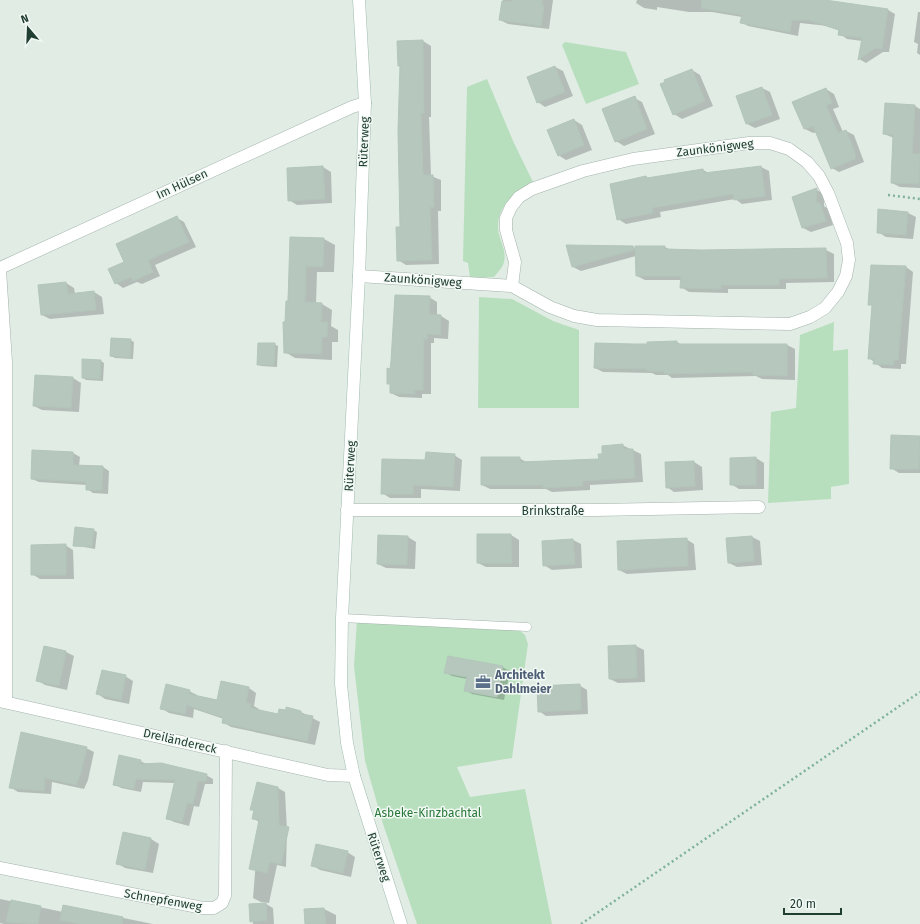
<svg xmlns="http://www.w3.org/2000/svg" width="920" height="924" font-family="'Fira Sans',sans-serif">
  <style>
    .green { fill: #b8dfbd }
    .shadow { fill: #0003 }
    .building { fill: #b6c7be; stroke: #b3c6bb }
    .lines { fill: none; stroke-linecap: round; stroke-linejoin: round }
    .lane-casing { stroke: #a3b4ab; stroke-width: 9 }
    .street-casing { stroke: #a3b4ab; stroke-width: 13 }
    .secondary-casing { stroke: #a1bcaf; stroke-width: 13 }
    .path { stroke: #7fb29a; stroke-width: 2.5; stroke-dasharray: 2 3; stroke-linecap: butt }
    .lane { stroke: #fff; stroke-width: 8 }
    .street { stroke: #fff; stroke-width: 12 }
    .secondary { stroke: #fff; stroke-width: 12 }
    .labels { text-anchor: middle; stroke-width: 3; stroke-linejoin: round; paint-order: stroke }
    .street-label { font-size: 12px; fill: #203e31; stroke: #f2f9f4 }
    .service-label { font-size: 12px; font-weight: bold; fill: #4e5e75; stroke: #f2f9f4; text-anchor: start }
    .park-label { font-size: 12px; fill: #28783a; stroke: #f2f9f4 }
  </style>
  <rect width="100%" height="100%" fill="#e1ece5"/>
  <path class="green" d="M565,42L626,52L639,84L586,104L562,45Z
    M487,79L513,141L533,182C515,192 497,205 498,229C499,240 507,250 504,262C503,267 497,273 494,277L470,278L468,263L463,261L467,87Z
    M479,297L512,299L553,321L579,330V408H478Z
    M834,322L833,351L848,349L849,484L831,487V499L768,503L771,412L796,408L800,335Z
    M357,620L519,630L525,635L528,644L512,758L457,767L470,797L525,789L552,924H417L383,824L365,761L354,666Z"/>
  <path class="shadow" d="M503,0H553L549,29L508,24L500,20Z
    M637,0H820L888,10L895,14L889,52H883L866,63L859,59L862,41L847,39L840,34V31L828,26L800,23L798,36L748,26L741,22L742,17L712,12H689L657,7V10L644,8L636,3Z
    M918,12H920V55L917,53L918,44L914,42Z
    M423,41L431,46V117H429L431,176L441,180V211H438L439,264L406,265L398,260Z
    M555,67L563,71L573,96L545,107L538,102L528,78Z
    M692,70L700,75L713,106L682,119L674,114Z
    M762,88L770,92L780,119L755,128L747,124L737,97Z
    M826,89L834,94L839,107L833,109L843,132L846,131L854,135L864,162L839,172L832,168L817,132L813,133L805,129L794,103Z
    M634,98L642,102L655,134L624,146L616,141Z
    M915,106L920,109V188L900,187L892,183L894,138L884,134Z
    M574,120L582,125L592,150L566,160L558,155Z
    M323,167L331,172L332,203L297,205L289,200L288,169Z
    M761,167L769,171L772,200L742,204L735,199L660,212L661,217L626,224L618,219L646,177L649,179L703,170L709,173Z
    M817,190L824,194V206L828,209L833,225L811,232L803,228L793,198Z
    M908,213L916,217L913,239L886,237L878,232Z
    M177,218L184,222L196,247L155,265L160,276L142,284L137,282L123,288L116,283L126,262Z
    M291,238L324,239L335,245L334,272H317L316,304H322L332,310L331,326L338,330V342H332V360L295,358L285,352Z
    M633,247L636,249V247H665L672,251L826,250L834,254V282L786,283V289H728V293L689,292L681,287V280H645L637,276L636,256L581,271L573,267Z
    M906,267L913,272L906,364H901V369L882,368L869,358L873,306L869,304Z
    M66,283L74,288L75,294L94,292L102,297L104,314L50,319L42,315Z
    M429,297L437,302V316H441L449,321L448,339L434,338V343H431V394H422V398L399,397L391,393V385L388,383L391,370Z
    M130,340L134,342L133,359L115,358L111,356Z
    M677,342L682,345H787L795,349V380L762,379L756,376L672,378L668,375H656L652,373L603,372L595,368L634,345Z
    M274,344L278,346L277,367L261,366L258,364Z
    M101,361L104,363L103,381L86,380L83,378Z
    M73,378L81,383L79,412L42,410L34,406Z
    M892,436L920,437V473H899L891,468Z
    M622,445L641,454L643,482L590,485V490L552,492L546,489H490L482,485L519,458L528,463L600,460L603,455Z
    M33,451L73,453L80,457L79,466L103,467L109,471L108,494L93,493L87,489V485L39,482L32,479Z
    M454,455L462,460L460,491L421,489V498H390L382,493L426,461Z
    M756,458L764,463V489H739L731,484Z
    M694,462L702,467L703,490L674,492L667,487L666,463Z
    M93,530L97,532L95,549L74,545Z
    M478,535H511L519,540V567H486L478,563Z
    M379,536L408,537L416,542L415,569L386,568L378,564Z
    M752,537L760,541L762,565L737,567L729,563Z
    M686,539L694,544L696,570L627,574L619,570Z
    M573,540L581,544L582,568L552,570L544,565Z
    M65,545L73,550L74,579H40L32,574Z
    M636,646L644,650L645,682L618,683L610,679Z
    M45,647L66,652L74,656L67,690L45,685L37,680Z
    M502,667L510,671L504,700L472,694L465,690L467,679L452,676L445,672Z
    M125,676L133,681L129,704L105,699L98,694Z
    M579,685L587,690L588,714L546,716L539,711Z
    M249,688L256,693L254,706L259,709L258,711L279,716L301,712L320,722L315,745L231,727L223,722L224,719L194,709L193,718L169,713L161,708L189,691L197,695V697L217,702Z
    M86,748L94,752L88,780L84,789L52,782L51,794L18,792L10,787Z
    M140,761L147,764L206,775L213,779V784H205L199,807L194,806L189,826L174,822L167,818L175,783L143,782L141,792L121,788L115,784Z
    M278,788L285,792L287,830L286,867L277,865L269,903L261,902L253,898L259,822L253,818L254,811L251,809Z
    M151,839L159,844L153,873L125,868L117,863Z
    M347,852L355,857L351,877L320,870L312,865Z
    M0,899L63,912L64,906L153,924H4L0,923Z
    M266,904L273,908L274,924H253V905Z
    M324,909L336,915V924H306L305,910Z"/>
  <path class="building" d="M512,0H542V6H544L541,26L499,20L502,1L512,2Z
    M702,0H825L888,9L882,49L875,48L858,60L862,38L838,35L839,30L808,20H792L790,32L740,23L742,15L701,8Z
    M423,40L424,113H421L423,175H433L434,207H430L432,260L397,261L396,227H400L398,131L400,66H398L397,41Z
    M555,66L565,92L537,103L527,77Z
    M692,69L705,101L673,115L660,84L665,82L664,80Z
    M762,87L772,115L746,124L736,96Z
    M826,88L832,103L826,105L838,133L846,130L855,153V159L831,169L813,126L804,129L792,102Z
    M635,96L647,129L615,142L602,109Z
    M885,103L915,105L912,154H920L919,184L891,183L893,135L883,134Z
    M574,119L584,145L558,156L547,130Z
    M323,166L325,199L288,201L287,168Z
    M761,166L765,196L734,200L733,194L652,208L653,213L617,220L610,184L646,176L647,178L703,169L704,173Z
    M817,188L816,203H820L826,221L802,228L792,197Z
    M878,209L908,212L906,235L877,233Z
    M177,216L189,242L148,260L153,272L133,281L131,277L115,284L108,269L124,262L116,244Z
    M290,237L324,238L323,267L306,266L305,302L322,303L321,322H328L327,337H322L321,354L284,353L283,322H285L286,301H288Z
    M566,245L633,246L634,250L572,267Z
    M635,246H665V249L701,250L826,248L827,278L779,279V285H721V289L680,288L681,276H636Z
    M871,265L906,266L898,360H894L893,365L873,364L874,359H868L872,305H868Z
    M66,282L68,294L94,291L96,310L41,315L38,285Z
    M395,295L430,296L429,314L441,315L440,335L427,334V339H424L423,390H414L415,394L390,393V384H387V368L390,369L391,361Z
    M111,338L131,339L130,358L110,356Z
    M677,341V344H787V376L753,375V372L664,374V371H647V369L594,368L595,343L634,344H647V342Z
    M258,343H275L274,365H257Z
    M82,359L101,360L100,379L82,378Z
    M35,375L73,377L71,408L33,406Z
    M891,435L920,436L919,469H890Z
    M623,444V449H633L635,478L582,481L583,486L543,488V485H481V457H520V462L599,459L598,454H602V446Z
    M32,450L73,452V465L103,466L102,490H86V482L31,479Z
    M426,452L455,454L453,487L413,485V494H381L382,459L425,460Z
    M756,457V485H730V458Z
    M694,461L695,486L666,488L665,462Z
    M75,527L94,529L92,547L73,546Z
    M477,534H511L512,563H477Z
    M378,535L408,536L407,565L377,564Z
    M752,536L754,561L728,563L726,538Z
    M687,538L688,566L618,570L617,541Z
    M573,539L575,564L543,566L542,541Z
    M66,544V575H31V545Z
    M636,645L637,678L609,679L608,646Z
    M44,646L66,651L59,686L36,681Z
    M448,656L503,666L497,697L464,691L467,677L444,673Z
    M102,670L126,675L121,700L96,694Z
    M221,681L249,687L246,702L251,704L250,708L278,714L279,709L286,710V707L301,711V714L313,716L307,741L222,723L223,718L187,705L185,714L160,709L166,684L190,690L189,694L217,700Z
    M580,684L581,710L538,712L537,686Z
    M21,732L87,747L80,775L76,785L45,778L44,791L9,788Z
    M119,755L141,760L140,764L161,763L207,774L206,781H198L193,804L187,803L182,822L166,819L175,780L136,779L134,789L113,785Z
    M257,782L278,787L279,825L289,827L281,864L270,862L267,873L249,869L259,820L252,819L254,810H250Z
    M123,832L151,838L145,870L116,864Z
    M316,844L348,851L343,873L311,866Z
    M11,900L41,906L38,924L6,922Z
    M266,903L267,920L250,922L249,904Z
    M63,905L123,917L122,924H81L60,920Z
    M324,908L326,924H305L304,909Z"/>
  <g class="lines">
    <g class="lane-casing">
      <path id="lane" d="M342,618L527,627"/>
    </g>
    <g class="street-casing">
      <path id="street" d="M0,268L352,107L365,103
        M0,270L6,362V702
        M359,276L512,286L550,307L574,316L597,320L790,324L810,317L825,308L838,292L846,276L849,260L847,243L828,193L819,176L807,162L789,149L770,143H749L633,159L583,171L532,189L519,197L511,207L506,218V230L515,262L512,286
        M347,510H596L759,507
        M0,701L328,775L354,776
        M0,868L203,908H214L222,903L225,896L226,751"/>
    </g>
    <g class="secondary-casing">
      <path id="secondary" d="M359,0L365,103L359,276L342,618L341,684L347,743L354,776L401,924"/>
    </g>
    <path class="path" d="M888,195L920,199
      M581,924L920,692"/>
    <use href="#lane" class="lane"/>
    <use href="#street" class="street"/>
    <use href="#secondary" class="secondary"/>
  </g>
  <defs>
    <g id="office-bare" transform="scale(1.2)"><path d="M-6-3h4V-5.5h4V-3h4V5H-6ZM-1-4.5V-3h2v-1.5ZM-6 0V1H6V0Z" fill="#5c6f8a" stroke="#f2f9f4" stroke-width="2.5" paint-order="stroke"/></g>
  </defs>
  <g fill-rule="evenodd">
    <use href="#office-bare" x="483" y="682"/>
  </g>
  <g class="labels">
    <g class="street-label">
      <text transform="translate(364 142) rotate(-88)" y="4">Rüterweg</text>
      <text transform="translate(715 148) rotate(-7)" y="4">Zaunkönigweg</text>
      <text transform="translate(182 184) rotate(-25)" y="4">Im Hülsen</text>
      <text transform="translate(423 280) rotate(4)" y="4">Zaunkönigweg</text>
      <text transform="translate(350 466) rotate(-87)" y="4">Rüterweg</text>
      <text x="553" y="515">Brinkstraße</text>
      <text transform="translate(180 741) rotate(13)" y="4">Dreiländereck</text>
      <text transform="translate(379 857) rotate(72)" y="4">Rüterweg</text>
      <text transform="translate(163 900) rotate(10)" y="4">Schnepfenweg</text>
    </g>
    <g class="service-label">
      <text x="495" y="679">Architekt<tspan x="495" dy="14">Dahlmeier</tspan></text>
    </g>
    <g class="park-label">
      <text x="428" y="817">Asbeke-Kinzbachtal</text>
    </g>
  </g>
  <g transform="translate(28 28) rotate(341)" stroke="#f2f9f4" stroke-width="3" paint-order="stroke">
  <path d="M0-3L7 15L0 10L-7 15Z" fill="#203e31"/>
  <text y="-6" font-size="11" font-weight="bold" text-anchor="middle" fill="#203e31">N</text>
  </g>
  <path d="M784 908v6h57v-6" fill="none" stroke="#203e31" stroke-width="2"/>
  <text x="790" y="908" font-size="12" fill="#203e31" stroke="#f2f9f4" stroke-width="3" paint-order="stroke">20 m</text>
</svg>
